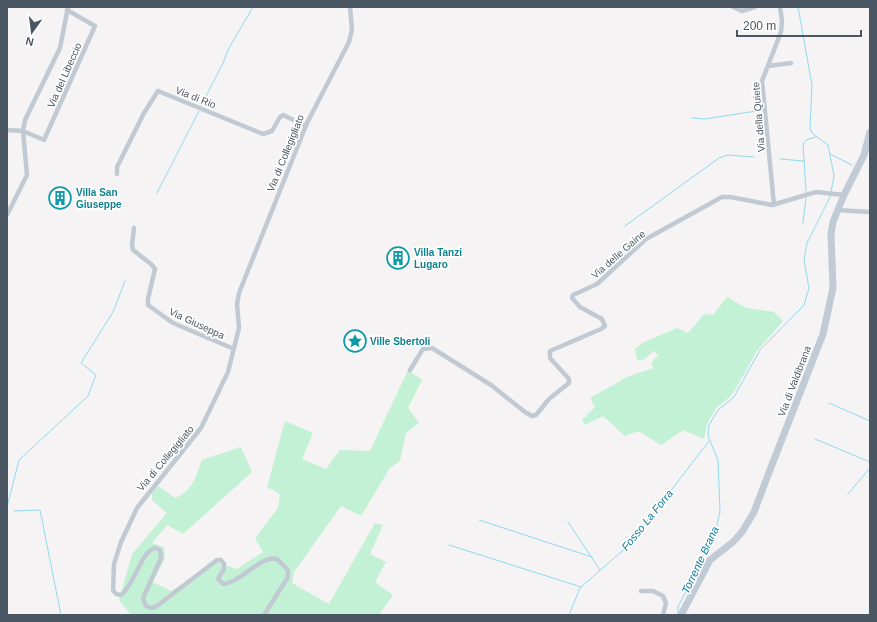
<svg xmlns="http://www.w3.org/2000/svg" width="877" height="622" font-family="Arial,sans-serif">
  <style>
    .green { fill: #c3f1d5 }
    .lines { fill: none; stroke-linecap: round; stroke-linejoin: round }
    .stream { stroke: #90daee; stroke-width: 1 }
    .street { stroke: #c1cad2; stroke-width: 4.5 }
    .secondary { stroke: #c1cbd6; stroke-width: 7 }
    .labels { text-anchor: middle; stroke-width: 3.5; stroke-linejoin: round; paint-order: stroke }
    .street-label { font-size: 10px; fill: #4a5661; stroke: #fff }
    .culture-label { font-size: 10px; font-weight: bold; fill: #0d838f; stroke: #fff; text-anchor: start }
    .water-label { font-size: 11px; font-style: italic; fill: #0c7c9b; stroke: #fff }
  </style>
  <rect width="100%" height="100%" fill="#f5f3f3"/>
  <path class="green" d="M727,297L746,308L774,312L783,321L757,351L732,395L716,408L707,424L704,439L683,430L661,445L638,431L625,436L603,416L585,425L582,420L595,407L590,398L629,376L654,368L651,363L658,355L654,351L643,360H637L635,349L644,342L677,328L688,333L704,314L713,315Z
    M408,370L422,380L408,408L419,423L406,433L400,461L390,468L361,516L341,506L294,572L292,583L329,604L375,523L383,525L370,554L386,562L375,582L393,595L379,615H131L119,600L132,554L167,513L152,500V493L158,486L175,498C194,490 195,477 202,460L241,447L252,472L183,534L167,525L152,543L164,547L165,558L153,582L171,591L216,562L237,569L263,552L255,538L278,508L280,494L267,487L285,421L313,433L302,459L326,469L340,450L370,451Z"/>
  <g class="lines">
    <path class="stream" d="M798,7L812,85L810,129L813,134L828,145L834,176L831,192
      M201,106L223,63L229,48L253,7
      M692,118L704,119L763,110
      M830,154L852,165
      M780,159L804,161
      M806,191L803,144L806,140L816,137
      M157,193L199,111
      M803,223L806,198
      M625,226L719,158L728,155L754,157
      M829,403L870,421
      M815,439L870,462
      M848,494L870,468
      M7,507L19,460L88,396L96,375L81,363L113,312L125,281
      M14,511L40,510L61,615
      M479,520L592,557
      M568,522L600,570
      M449,545L581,587
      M569,615L580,588L629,545L709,441
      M678,615V607L715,533L720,512L718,460L708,436L709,425L718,410L734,397L760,350L804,305L809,288L804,260L807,243L831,195"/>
    <path class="street" d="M733,7L742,11L755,7
      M768,66L791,63
      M7,130L23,131L44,140L95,26L67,10
      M117,174V167L144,113L158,91L263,134L272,131L280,117L283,115L306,126
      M774,205L762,81L781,32L782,21L780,7
      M837,210L870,212
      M7,215L27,175L23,131L25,120L60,48L68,7
      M134,228L132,245L133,250L151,264L155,269L148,299V305L173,323L234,349
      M410,370L423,349L432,348L491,385L525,412L532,416L536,415L549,399L569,383V379L550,358V351L601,329L605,326L602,319L580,307L572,298L573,295L597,284L646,239L722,197H730L772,205L816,192L844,195
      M641,591H653L663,596L666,603L663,615
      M264,615L288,577V570L277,559C260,555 242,582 223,584L218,579L224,569V564L221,560H217L157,606L151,608L146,606L143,598L161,558L160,550L155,548C142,550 134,585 121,595L116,594L113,590L114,564L121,542L137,508L201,428L228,372L239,328L237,304L239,293L307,123L349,42L352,30L350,7"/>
    <path class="secondary" d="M681,615L710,560L733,542L742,532L754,512L768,475L823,334L833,288L831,234L833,222L844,195L864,155L870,132"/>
  </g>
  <defs>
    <g id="building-ring" transform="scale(1.15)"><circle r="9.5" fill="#fff" stroke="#0f9aa8" stroke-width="1.5"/><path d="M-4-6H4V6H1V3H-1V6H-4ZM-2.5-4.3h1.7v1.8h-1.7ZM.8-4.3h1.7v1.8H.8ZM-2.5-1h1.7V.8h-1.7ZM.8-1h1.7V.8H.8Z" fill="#0f9aa8"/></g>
    <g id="sight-ring" transform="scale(1.15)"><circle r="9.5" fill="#fff" stroke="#0f9aa8" stroke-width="1.5"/><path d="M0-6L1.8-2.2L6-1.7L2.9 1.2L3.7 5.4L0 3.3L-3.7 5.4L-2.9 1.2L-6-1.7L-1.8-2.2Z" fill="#0f9aa8"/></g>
  </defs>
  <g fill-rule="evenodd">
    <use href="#building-ring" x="60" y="198"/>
    <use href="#building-ring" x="398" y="258"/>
    <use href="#sight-ring" x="355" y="341"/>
  </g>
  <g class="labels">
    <g class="street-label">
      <text transform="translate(64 75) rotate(-66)" y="4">Via del Libeccio</text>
      <text transform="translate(196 97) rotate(22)" y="4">Via di Rio</text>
      <text transform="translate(758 117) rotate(-95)" y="4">Via della Quiete</text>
      <text transform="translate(285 153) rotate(-68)" y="4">Via di Collegigliato</text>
      <text transform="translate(618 254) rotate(-41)" y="4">Via delle Gaine</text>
      <text transform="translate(197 323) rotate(25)" y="4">Via Giuseppa</text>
      <text transform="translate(794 381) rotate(-69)" y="4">Via di Valdibrana</text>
      <text transform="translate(165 458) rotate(-50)" y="4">Via di Collegigliato</text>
    </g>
    <g class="culture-label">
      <text x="76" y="196">Villa San<tspan x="76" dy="12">Giuseppe</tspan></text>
      <text x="414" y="256">Villa Tanzi<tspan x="414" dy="12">Lugaro</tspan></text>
      <text x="370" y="345">Ville Sbertoli</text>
    </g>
    <g class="water-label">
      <text transform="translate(647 520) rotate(-51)" y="4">Fosso La Forra</text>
      <text transform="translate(700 560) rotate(-65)" y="4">Torrente Brana</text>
    </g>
  </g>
  <rect width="877" height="622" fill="none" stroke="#4a5661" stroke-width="16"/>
  <g transform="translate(32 32) rotate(194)" stroke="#ffffff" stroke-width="3" paint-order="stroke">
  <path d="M0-3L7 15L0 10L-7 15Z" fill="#4a5661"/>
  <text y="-6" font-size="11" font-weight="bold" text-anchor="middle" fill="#4a5661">N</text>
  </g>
  <path d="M737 30v6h124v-6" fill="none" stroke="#4a5661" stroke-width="2"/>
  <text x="743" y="30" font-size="12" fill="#4a5661" stroke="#ffffff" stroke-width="3" paint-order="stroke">200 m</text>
</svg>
